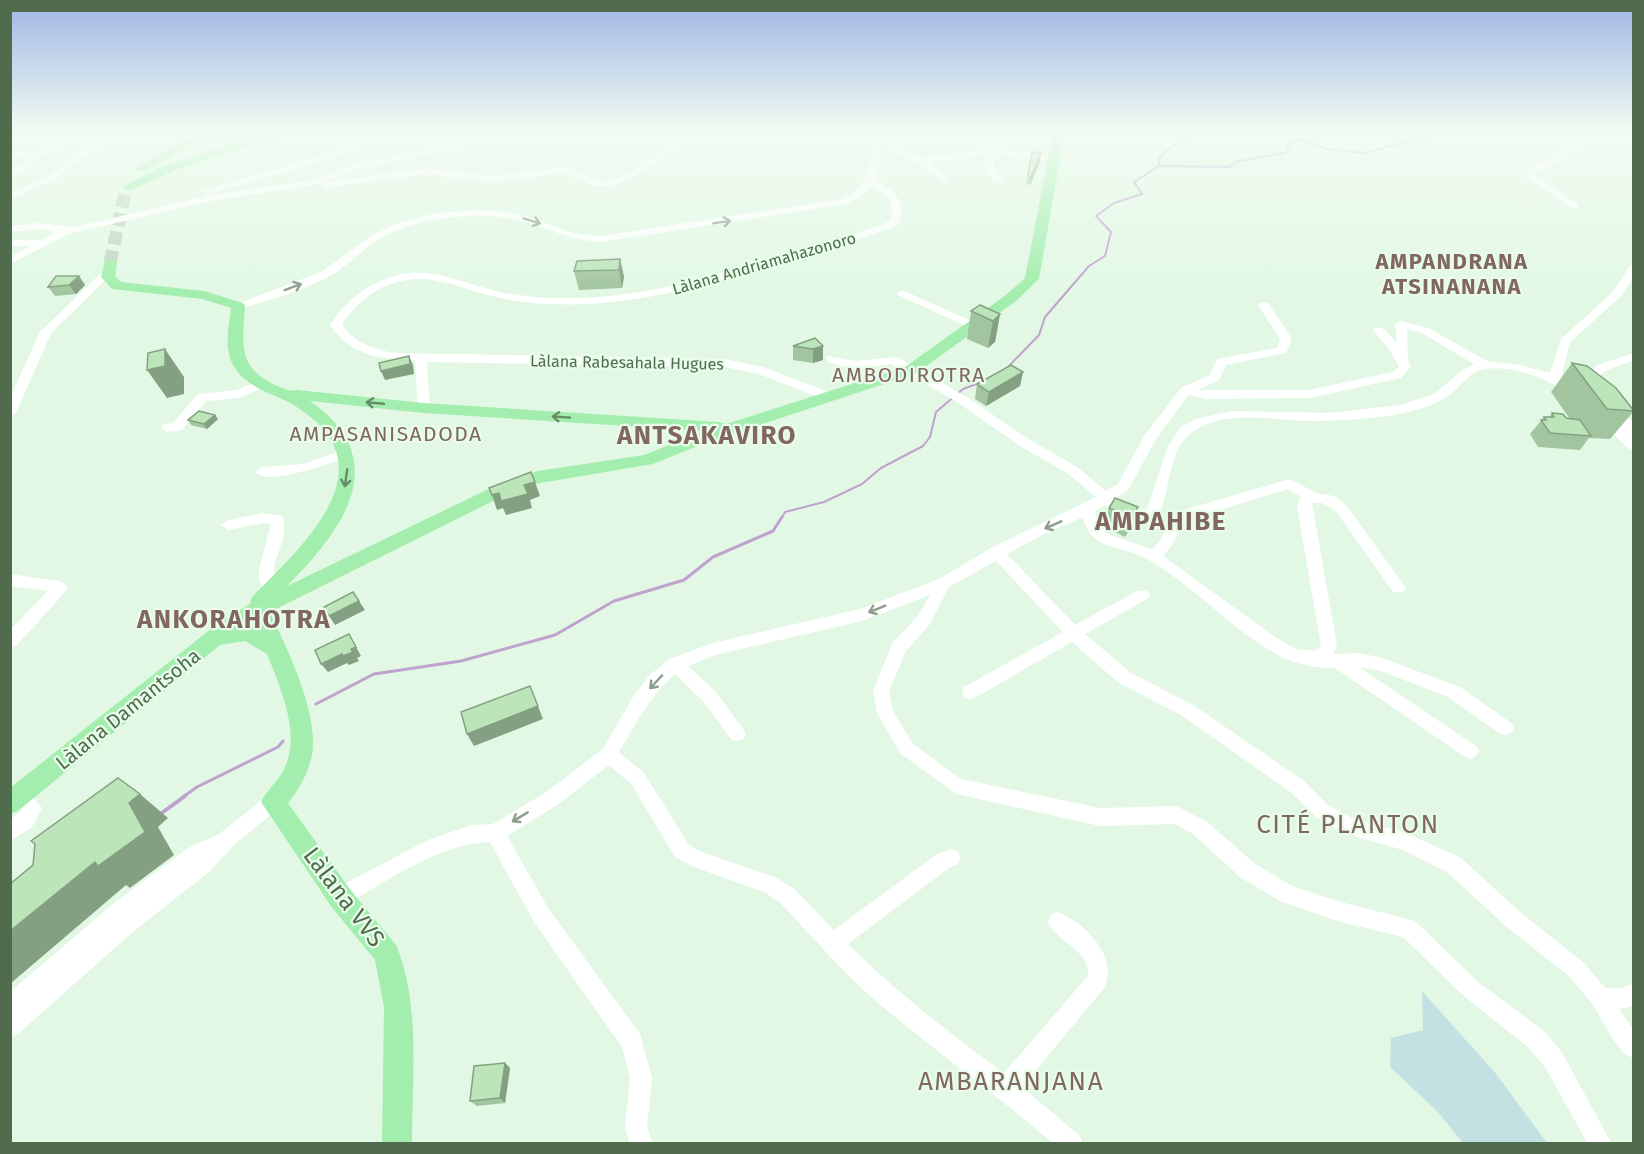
<svg xmlns="http://www.w3.org/2000/svg" width="1644" height="1154" font-family="'Fira Sans',sans-serif">
  <style>
    .green { fill: #c3e0e3 }
    .lines { fill: none; stroke-linecap: round; stroke-linejoin: round }
    .stream-far2 { stroke: #c0a2cf; stroke-width: 2 }
    .stream-far1 { stroke: #c0a2cf; stroke-width: 3 }
    .stream { stroke: #c0a2cf; stroke-width: 4 }
    .major-tunnel { stroke: #bed5bf; stroke-width: 13; stroke-dasharray: 13 6; stroke-linecap: butt }
    .minor { fill: #fff; fill-rule: evenodd }
    .major { fill: #a3eeae; fill-rule: evenodd }
    .wall { fill: #a2c59f }
    .shaded-wall { fill: #84a082 }
    .building { fill: #bce5b9; stroke: #84a082; stroke-width: 1.5 }
    .oneway { stroke: #8d9f8b }
    .oneway2 { stroke: #658c64 }
    .labels { text-anchor: middle; stroke-width: 4.5; stroke-linejoin: round; paint-order: stroke }
    .far-street-label { font-size: 16px; fill: #506c4c; stroke: #e8fcea }
    .street-label { font-size: 20px; fill: #506c4c; stroke: #e8fcea }
    .neighbourhood-label { font-size: 21px; letter-spacing: 1.5px; fill: #826660; stroke: #e8fcea }
    .far-district-label { font-size: 22px; font-weight: bold; letter-spacing: 1.5px; fill: #826660; stroke: #e8fcea }
    .near-street-label { font-size: 24px; fill: #506c4c; stroke: #e8fcea }
    .district-label { font-size: 26px; font-weight: bold; letter-spacing: 1.5px; fill: #826660; stroke: #e8fcea }
    .near-neighbourhood-label { font-size: 26px; letter-spacing: 1.5px; fill: #826660; stroke: #e8fcea }
  </style>
  <rect width="100%" height="100%" fill="#e2f8e5"/>
  <path class="green" d="M208,132H284L225,147L198,137Z
    M1422,991L1497,1075L1547,1143H1463L1437,1111L1390,1067L1391,1038L1423,1030Z"/>
  <g class="lines">
    <path class="stream-far2" d="M1159,166L1230,167L1235,162L1284,153L1288,150L1286,146L1300,139L1326,149L1365,153L1440,132
      M1006,369L1039,335L1045,317L1089,266L1105,256L1111,232L1096,216L1114,203L1142,194L1134,182L1159,166L1160,156L1192,132
      M781,519L785,512L824,502L862,484L881,468L923,446L930,437L936,412L963,389L982,382"/>
    <path class="stream-far1" d="M316,704L374,674L461,661L555,635L614,601L684,580L713,557L773,531L782,517
      M183,797L197,787L278,747L283,741"/>
    <path class="stream" d="M159,815L185,796"/>
    <path class="major-tunnel" d="M110,263L125,193"/>
    <path class="minor" d="M91,132H102L40,158L10,180V172L29,158L10,156V150L36,153Z
      M127,132H137L83,157L54,180L10,200V193L48,176L77,153Z
      M387,132H398L339,156L208,194L203,191L333,152Z
      M522,132H537L356,169L326,182L425,168L492,176L566,167L598,180L608,181L621,177L690,132H699L627,181L609,187L593,185L565,173L492,182L425,174L325,188L321,184L211,201L69,234L10,264V257L30,246H10V240H42L55,232L39,229L10,232V226L39,223L74,227L211,195L314,180L354,164Z
      M817,132H825C837,146 856,140 873,137V132H881L880,165L876,180C895,191 908,203 898,225C856,241 814,253 772,266C699,287 627,308 549,304C533,304 516,301 500,298C470,292 438,275 407,280C379,284 356,302 342,325C356,344 374,350 397,353L725,359L766,368L831,393L833,396L831,399H823L759,374L725,367L427,362L430,408L424,412L418,408L415,361C379,358 353,357 330,325C349,297 369,282 402,274C434,267 469,285 500,292C515,295 534,297 550,298C626,301 696,281 768,260C809,248 850,237 890,221C895,203 888,195 872,186L860,197L846,204L601,242C573,241 552,230 526,222C511,217 493,216 477,216C440,216 403,223 372,244C357,255 345,268 328,277C301,291 271,300 242,308L238,309L232,306L321,272L368,238L392,225L436,213L477,210L507,212L533,218L575,234L601,236L843,199C868,185 872,169 872,142C852,146 831,151 817,132Z
      M885,132H893L899,150C928,166 956,150 987,149C1009,149 1031,153 1053,155L1057,158L1053,161L994,155V167L1003,180L998,183L995,182L984,167L985,155L929,163L948,178V182L945,183L917,163L892,153Z
      M1440,132H1450L1434,140L1430,137Z
      M1487,132H1497L1527,146L1520,148Z
      M1608,137L1634,141V147C1597,136 1566,156 1535,175L1578,204V208H1572L1524,175C1546,155 1579,142 1608,137Z
      M1634,265V277L1620,297L1570,342L1561,378L1580,388L1582,391L1580,394C1569,397 1554,384 1543,379C1526,372 1504,366 1485,369C1469,371 1459,390 1445,398C1424,411 1396,415 1371,418C1351,420 1331,421 1312,421C1274,421 1224,408 1191,433C1167,451 1171,492 1158,517C1136,523 1122,519 1105,505L1095,511L1100,527L1110,535L1152,549C1165,538 1167,522 1180,511L1290,479L1316,493L1334,496L1346,505L1406,588L1403,592H1393L1336,511L1322,503H1312L1337,646L1333,654L1359,653L1382,658L1460,687L1511,723L1514,728L1511,733L1505,735L1499,733L1448,697L1381,671L1359,667L1476,746L1479,751L1476,756L1470,759L1464,756L1335,668C1323,669 1297,664 1286,659C1233,634 1195,584 1143,557C1118,544 1091,551 1083,517L1044,534L1007,554L1075,625L1137,591H1147L1150,595L1147,599L1085,634L1131,673L1193,705L1304,781L1328,805L1352,818L1406,833L1461,858L1521,913L1583,962L1605,988H1622L1634,983V1006L1619,1009L1634,1030V1058L1626,1055L1614,1041L1593,1005L1569,976L1507,927L1447,872L1403,850L1341,832L1316,817L1292,793L1181,715L1119,683L1072,642L976,697L970,699L964,697L962,692L964,687L1063,632L996,561L949,587L930,624L906,651L889,691L893,711L913,744L961,779L1100,808L1177,806L1207,822L1254,863L1292,886L1337,901L1415,921L1478,982L1545,1032L1561,1051L1612,1144H1588L1545,1067L1529,1048L1464,996L1403,937L1337,921L1280,901L1240,877L1193,834L1175,824L1100,826L957,794L901,754L877,713L873,691L893,642L918,616L930,595L862,621L715,655L688,666L716,692L743,729L746,734L743,739L737,741L731,739L704,702L675,674C650,695 636,724 619,752L644,773L689,845L699,851L777,878L793,888L834,930L937,854L951,849L958,852L961,858L958,864L949,868L848,944C896,992 949,1033 1004,1073L1088,976C1091,950 1056,942 1048,922L1051,915L1058,912C1085,923 1118,956 1105,987L1022,1087L1080,1136L1083,1144H1054C996,1094 933,1050 875,1000C841,971 811,934 779,902L764,892L694,867L675,857L632,785L609,765L557,805L507,836L548,908L640,1034L652,1078L647,1127L653,1144H630L625,1127L630,1078L622,1047L534,922L490,842C438,844 391,879 347,904L340,907L333,904L330,897L333,890L428,840L472,825L493,824L545,793L603,749L633,697L649,676L669,659L713,643L860,609L939,579L991,548L1096,497L1067,473L1020,446L957,402L891,364L855,369L827,362V356L855,361L897,357L965,396L1030,440L1077,467L1106,491L1118,484L1144,436L1181,388L1210,375L1217,359L1277,348L1280,339L1258,305L1260,303H1268L1292,339L1286,353L1226,365L1219,380L1198,390H1309L1393,372L1399,366L1388,348L1373,330L1375,328H1383L1397,343L1395,324L1401,321L1428,328L1487,361L1520,365L1550,373L1561,339L1612,293L1630,266ZM1407,329L1420,332L1474,364L1463,370L1434,394L1400,405L1329,413L1231,411L1196,419L1181,427L1168,446L1147,509C1132,512 1127,507 1115,498L1128,490L1155,441L1188,395L1207,399L1309,398L1401,378L1411,366L1408,361ZM1288,489L1301,497L1297,506L1321,646L1315,651L1296,649L1275,637L1163,556C1175,545 1177,529 1190,519Z
      M108,269L113,272L112,274L51,333L16,413L10,417V398L40,332L104,270Z
      M902,290L978,324L980,326L978,328H970L898,295L897,293Z
      M1634,353V360L1605,371L1601,375L1607,396L1634,423V435L1629,434L1597,400L1589,375L1597,365Z
      M258,381L262,382V388L239,398L206,401L182,430L167,432L161,428L162,425L173,423L198,394L237,390Z
      M1602,412L1606,413L1634,438V450L1629,449L1598,419L1596,416L1598,413Z
      M346,449L353,453L351,456C333,462 268,487 255,472L262,467L303,464Z
      M263,513L282,516C290,532 277,551 274,567C273,576 279,587 275,594H265L259,580V569L271,524L263,523L228,530L221,525L228,520Z
      M10,574L59,581L64,583L68,589L16,646L10,647V630L48,591L10,586Z
      M21,788L27,790L42,808L32,827L10,841V821L22,809L12,796L15,790Z
      M273,794L279,796L282,802L279,808L236,843L208,873L135,930L18,1034L10,1037V992L114,903L188,848L219,834L267,796Z"/>
    <path class="major" d="M200,132H214L145,171H137L135,168Z
      M275,132H291L173,171L132,190L128,191L122,187L165,165Z
      M1053,132H1065L1039,279L1016,301L917,373L705,443L653,464L540,483L509,493L270,612C287,649 314,703 313,744C313,765 301,787 288,803L349,888L396,945C421,1004 412,1080 412,1144H382L384,1007L375,960L331,906L261,802C267,789 279,781 285,767C301,733 280,687 267,654L245,641L220,645L18,811L10,814V788L221,621L250,604L252,597C303,545 393,466 295,406C272,392 245,389 232,363C224,346 229,326 231,308L202,299L112,289L101,277L105,260H115L117,263L115,276L121,282L204,291L243,303L245,306C243,342 236,367 275,385C283,388 289,392 297,390L424,403L719,422L726,424L905,367L1006,295L1025,278ZM310,401L424,413L704,431L644,455L538,471L497,485L287,586C343,530 395,460 310,401ZM253,620L256,628L247,625Z"/>
  </g>
  <path class="wall" d="M1032,152L1040,162L1030,185L1026,184Z
    M620,259L624,277L622,288L579,290L574,271Z
    M79,276L85,285L76,294L55,296L48,287Z
    M971,311L1000,314L995,342L988,348L967,339Z
    M793,346H823V360L813,363L793,360Z
    M1572,363L1634,411L1610,439L1589,438L1580,450L1538,447L1530,434L1544,417H1549L1552,413L1566,418L1570,419L1551,392Z
    M1023,372L1020,386L986,406L975,399L977,384Z
    M215,415L218,419L207,429L191,425L188,420Z
    M1138,507L1131,526L1125,537L1103,526L1109,508Z
    M505,1063L510,1068L505,1103L477,1106L470,1101Z"/>
  <path class="shaded-wall" d="M1041,153L1040,162L1030,185L1031,177Z
    M620,259L624,277L622,288L619,270Z
    M79,276L85,285L76,294L69,285Z
    M1000,314L995,342L988,348L993,321Z
    M823,346V360L813,363V349Z
    M165,349L184,377V394L167,398L147,370Z
    M409,356L413,365L414,374L385,380L381,371Z
    M1023,372L1020,386L986,406L989,392Z
    M215,415L218,419L207,429L204,424Z
    M535,482L540,496L530,500L532,508L506,515L503,508L497,510L492,495Z
    M1138,507L1131,526L1125,537L1132,518Z
    M359,601L365,610L335,625L329,616Z
    M349,634L361,656L357,658L359,661L349,665L347,663L328,672L321,664L351,649Z
    M530,686L543,719L474,746L467,734Z
    M140,794L168,818L158,827L174,855L130,888L126,885L10,984V931L95,862L129,803Z
    M505,1063L510,1068L505,1103L500,1098Z"/>
  <path class="building" d="M1032,152L1041,153L1031,177L1028,175Z
    M620,259L619,270L574,271L577,261Z
    M56,276H79L69,285L48,287Z
    M980,305L1000,314L993,321L971,311Z
    M815,338L823,346L813,349L793,346Z
    M165,349V366L147,370L148,353Z
    M409,356L410,364L381,371L379,363Z
    M1572,363L1587,366L1616,388L1634,411L1607,409Z
    M1011,365L1023,372L989,392L977,384Z
    M199,411L215,415L204,424L188,420Z
    M1552,413L1563,414L1566,418L1580,420L1591,436L1550,433L1541,420H1546L1544,417H1554Z
    M531,472L535,482L524,485L528,494L501,501L499,493L492,495L489,488Z
    M1115,498L1138,507L1132,518L1109,508Z
    M353,592L359,601L329,616L324,607Z
    M349,634L356,647L351,649L353,652L343,656L342,654L321,664L315,650Z
    M530,686L538,706L467,734L461,712Z
    M118,778L140,794L129,803L145,832L98,866L95,862L10,931V884L33,865L35,844L31,841Z
    M505,1063L500,1098L470,1101L474,1066Z"/>
  <defs><path id="oneway-shaft" d="M-6 0H5M1.5-3L5.5 0L1.5 3" fill="none" stroke-width="1.6" stroke-linecap="round" stroke-linejoin="round" transform="scale(1.5)"/></defs>
  <g class="oneway">
    <use href="#oneway-shaft" transform="translate(532 221) rotate(17)"/>
    <use href="#oneway-shaft" transform="translate(722 222) rotate(-9)"/>
    <use href="#oneway-shaft" transform="translate(293 287) rotate(-21)"/>
    <use href="#oneway-shaft" transform="translate(1053 525) rotate(156)"/>
    <use href="#oneway-shaft" transform="translate(877 609) rotate(158)"/>
    <use href="#oneway-shaft" transform="translate(656 682) rotate(133)"/>
    <use href="#oneway-shaft" transform="translate(520 817) rotate(149)"/>
  </g>
  <g class="oneway2">
    <use href="#oneway-shaft" transform="translate(375 403) rotate(-175)"/>
    <use href="#oneway-shaft" transform="translate(561 417) rotate(-176)"/>
    <use href="#oneway-shaft" transform="translate(346 478) rotate(98)"/>
  </g>
  <linearGradient id="sky" x2="0" y2="1"><stop stop-color="#9fb6e4"/><stop offset="0.45" stop-color="#f2fcf3"/><stop offset="1" stop-color="#f2fcf3" stop-opacity="0"/></linearGradient>
  <rect width="1644" height="293" fill="url(#sky)"/>
  <g class="labels">
    <g class="far-street-label">
      <text transform="translate(764 263) rotate(-16)" y="6">Làlana Andriamahazonoro</text>
      <text transform="translate(627 362) rotate(1)" y="6">Làlana Rabesahala Hugues</text>
    </g>
    <g class="street-label">
      <text transform="translate(128 709) rotate(-39)" y="7">Làlana Damantsoha</text>
    </g>
    <g class="neighbourhood-label">
      <text x="909" y="382">AMBODIROTRA</text>
      <text x="386" y="441">AMPASANISADODA</text>
    </g>
    <g class="far-district-label">
      <text x="1452" y="269">AMPANDRANA<tspan x="1452" dy="25">ATSINANANA</tspan></text>
    </g>
    <g class="near-street-label">
      <text transform="translate(344 897) rotate(53)" y="8">Làlana VVS</text>
    </g>
    <g class="district-label">
      <text x="707" y="444">ANTSAKAVIRO</text>
      <text x="1161" y="530">AMPAHIBE</text>
      <text x="234" y="628">ANKORAHOTRA</text>
    </g>
    <g class="near-neighbourhood-label">
      <text x="1348" y="833">CITÉ PLANTON</text>
      <text x="1011" y="1090">AMBARANJANA</text>
    </g>
  </g>
  <rect width="1644" height="1154" fill="none" stroke="#506c4c" stroke-width="24"/>
</svg>
